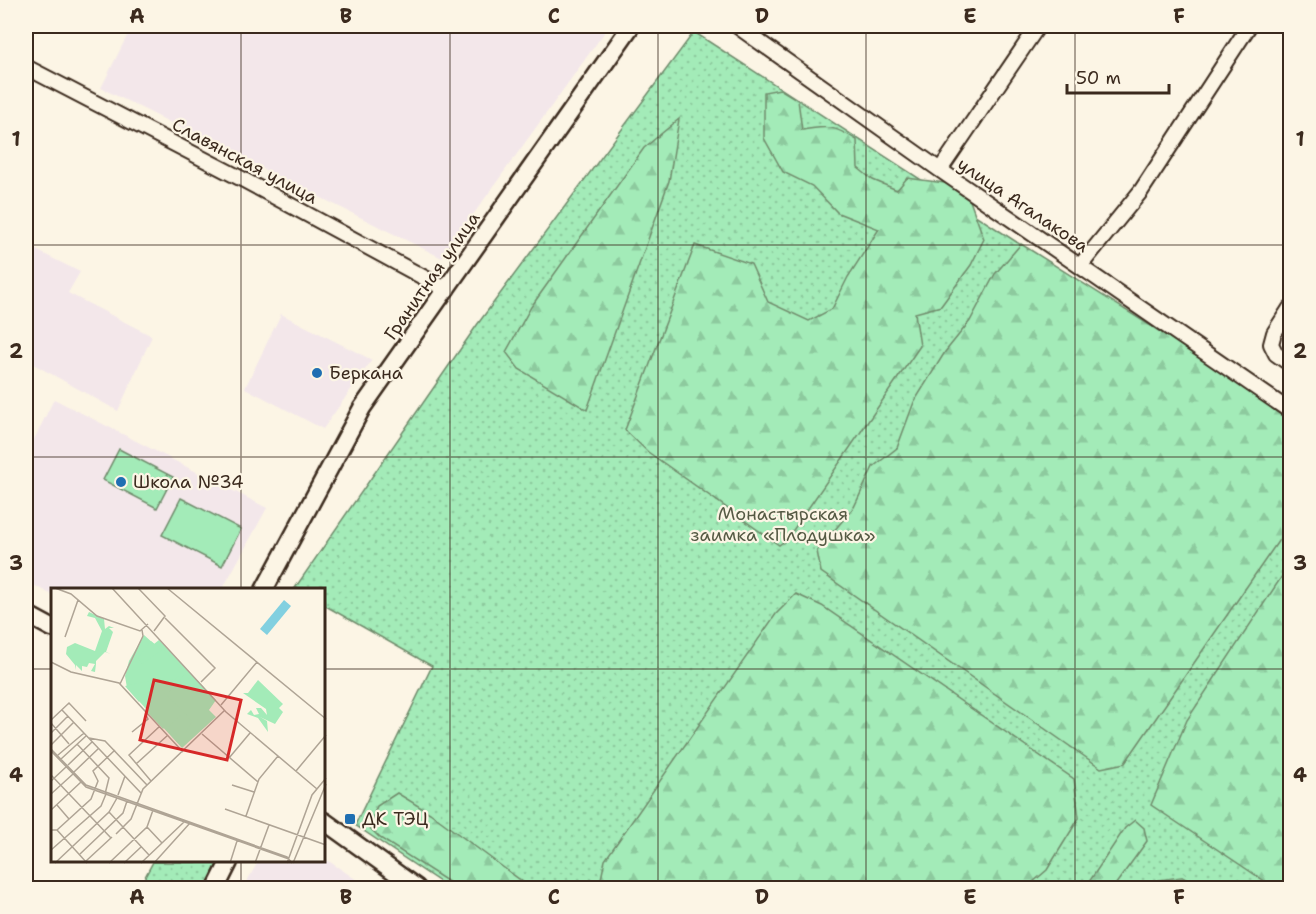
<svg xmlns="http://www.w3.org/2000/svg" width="1316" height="914" font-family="'Shantell Sans',sans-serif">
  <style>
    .built { fill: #f3e7ea }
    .green { fill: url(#green-dots); stroke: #6f8a6b; stroke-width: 1.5 }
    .forest { fill: url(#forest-firs); stroke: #6f8a6b; stroke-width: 1.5 }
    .pitch { fill: #a3ebb8; stroke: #6f8a6b; stroke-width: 1.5 }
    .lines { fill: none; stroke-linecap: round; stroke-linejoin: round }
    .minor-casing { stroke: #3b2a1e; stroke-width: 18 }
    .tertiary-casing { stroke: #3b2a1e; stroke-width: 21 }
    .minor { stroke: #fcf5e5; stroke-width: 14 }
    .tertiary { stroke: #fcf5e5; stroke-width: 16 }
    .grid { fill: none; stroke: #3b2a1e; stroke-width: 1.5; stroke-opacity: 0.55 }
    .poi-dot { fill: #1f6fb2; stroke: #fcf5e5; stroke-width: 2 }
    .labels { text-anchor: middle; stroke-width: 4.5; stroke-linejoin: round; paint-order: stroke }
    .street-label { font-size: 18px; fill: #3b2a1e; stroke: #fcf5e5 }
    .poi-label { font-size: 18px; fill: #3b2a1e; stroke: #fcf5e5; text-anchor: start }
    .park-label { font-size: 18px; fill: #555a44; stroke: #fcf5e5 }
    .inset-road { fill: none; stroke: #afa495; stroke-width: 1.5 }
    .view { fill: #d62828; fill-opacity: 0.15; stroke: #d62828; stroke-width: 3 }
    .inset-edge { fill: none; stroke: #3b2a1e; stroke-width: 3 }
    .neatline { fill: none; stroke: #3b2a1e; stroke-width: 2 }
    .grid-label { font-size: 20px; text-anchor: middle; font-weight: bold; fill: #3b2a1e }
  </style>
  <defs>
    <pattern id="green-dots" width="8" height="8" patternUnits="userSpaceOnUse" patternTransform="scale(1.5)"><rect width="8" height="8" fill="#a3ebb8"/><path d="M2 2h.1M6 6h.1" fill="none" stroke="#8dca9e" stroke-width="1.8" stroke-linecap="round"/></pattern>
    <pattern id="forest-firs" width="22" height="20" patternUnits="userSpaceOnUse" patternTransform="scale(1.5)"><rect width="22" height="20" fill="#a3ebb8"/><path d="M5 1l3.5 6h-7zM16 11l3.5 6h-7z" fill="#8dca9e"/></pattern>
  </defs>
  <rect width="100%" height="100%" fill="#fcf5e5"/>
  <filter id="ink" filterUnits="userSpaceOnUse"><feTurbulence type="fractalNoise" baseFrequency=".0167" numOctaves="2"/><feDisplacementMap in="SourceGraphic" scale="12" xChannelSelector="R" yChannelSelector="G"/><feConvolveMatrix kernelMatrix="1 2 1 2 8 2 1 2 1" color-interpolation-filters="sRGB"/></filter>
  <g filter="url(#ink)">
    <path class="built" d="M132,26H609L442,258L101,88Z
      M26,245L80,272L68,293L152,336L118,411L26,360Z
      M281,314L372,360L323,429L245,388Z
      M54,399L267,508L222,590H52V595L26,581V456Z
      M324,858L369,888H243L258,862H324Z"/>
    <path class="green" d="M694,32L1290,420V888H449L355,825L432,666L324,605V590L295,588L477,325Z
      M153,862H220L206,888H139Z"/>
    <path class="forest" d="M780,89L798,100L802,130C828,125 834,126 857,140L858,168L873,180L897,190L907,178L945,183L968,195L984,239L971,265L941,306L915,313L920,346L787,539L779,545L648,452L625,430L695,245L751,264L768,302L809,321L832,309L848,277L879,229L838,213L812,186L783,172L764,138V92Z
      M679,119L669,181L587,410L519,369L506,352L531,307L644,148Z
      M1021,244L1197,355L1290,421V524L1125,763L1101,768L821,572L817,551L854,507L873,467L897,448L914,402L945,352L970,321L995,274Z
      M1290,564V888H1275L1151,805L1187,720Z
      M796,594L822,606L1074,779L1079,818L1047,870L1026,888H599L605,860L776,614Z
      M397,793L430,813L531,888H458L380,838L369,827L377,806Z
      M1135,820L1144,828L1147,841L1113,888H1085L1125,828Z
      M1182,877L1202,888H1151L1159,880Z"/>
    <path class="pitch" d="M119,449L173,477L157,508L103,480Z
      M181,498L241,529L222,566L162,535Z"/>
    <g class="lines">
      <g class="minor-casing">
        <path id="minor" d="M737,26L940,170L1290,411
          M26,67L242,179L447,290
          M940,170L1038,26
          M1080,266L1141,191L1249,26
          M1290,308L1274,333L1271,344L1276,354L1290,364"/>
      </g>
      <g class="tertiary-casing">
        <path id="tertiary" d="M264,590L362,408L631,26
          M26,614L52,628
          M324,821L417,888
          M216,888L229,862"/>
      </g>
      <use href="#minor" class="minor"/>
      <use href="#tertiary" class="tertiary"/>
    </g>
  </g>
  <path class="grid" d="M241,26V590M450,26V888M658,26V888M866,26V888M1075,26V888M26,245H1290M26,457H1290M26,669H52M324,669H1290M241,862V888"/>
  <g class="poi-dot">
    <circle cx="317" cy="373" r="6"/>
    <circle cx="121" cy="482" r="6"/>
    <rect x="344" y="813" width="12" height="12" rx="3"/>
  </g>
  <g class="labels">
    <g class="street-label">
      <text transform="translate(245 161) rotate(28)" y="6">Славянская улица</text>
      <text transform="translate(1023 205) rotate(34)" y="6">улица Агалакова</text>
      <text transform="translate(432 276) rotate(-55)" y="6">Гранитная улица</text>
    </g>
    <g class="poi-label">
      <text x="329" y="379">Беркана</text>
      <text x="133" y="488">Школа №34</text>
      <text x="362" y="825">ДК ТЭЦ</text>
    </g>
    <g class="park-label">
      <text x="783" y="520">Монастырская<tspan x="783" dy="21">заимка «Плодушка»</tspan></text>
    </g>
  </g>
  <g transform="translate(51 588)">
    <rect width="274" height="274" fill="#fcf5e5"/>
    <path d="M38,24L53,31L54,41L58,38L63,40H58L62,44L55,64L60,66L54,64L45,73V76L44,84L40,83L44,76L38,75L36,79L31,78V83L25,77L24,82V77L15,66L16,59L24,55L44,63L51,43L44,30L36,28ZM93,47L103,56L108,52L165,112L158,122L165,129L131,160L76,100L74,88L78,73Z" fill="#a3ebb8"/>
    <path d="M100,53L111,62L91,76L87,70ZM113,62L131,81V85L114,101L122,91L111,96L95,80ZM134,86L150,104L133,121L117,105ZM103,92L112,102L93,120L99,108L92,106L88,114L74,98ZM207,92L232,116L228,120L232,124L224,136L209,129L216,133L217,144L207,130L196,126L200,122L203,127L208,126L205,120H210L216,127L215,121L192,105H197ZM113,105L131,122L112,141L95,123ZM133,124L141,134L134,145L128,139L122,143L127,149L126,154L115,141Z" fill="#a3ebb8"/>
    <path d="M233,12L240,18L216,47L209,41Z" fill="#82d0e0"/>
    <path class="inset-road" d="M4,0L20,6L46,28L89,43L97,36M61,0L175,124L266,201M87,0L114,28L103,43M116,0L275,131M114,30L164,80L150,94M14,49L27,12M0,74L20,84L68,95L132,164M69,96L92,48L91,42M170,117L206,74M11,122L90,205M0,132L18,115L35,133M0,135L18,156M81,144L97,131L95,127M0,145L17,128M151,146L207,194M38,150L54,153L96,197M26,156L58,190L54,206M0,157L23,134M0,161L35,197L236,269L241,275M0,163L35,199L238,271M7,167L33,145M178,170L199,145M10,171L35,148M85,176L117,147M17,177L41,154M245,183L275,147M23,184L48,160M0,187L60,250M0,193L15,179M100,193L78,167L109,138M181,197L203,204M0,206L22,186M67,207L74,188M6,217L18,231M174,221L275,257M0,222L30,194M58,224L98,267M195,228L208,191L227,168M96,239L111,255M0,242H6L36,275M6,242L40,211L47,193L42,183L64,162M65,246L80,231L92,201L174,122M0,262L50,218L55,206M29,266L72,225L76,213M35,273L61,249M4,275L58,224L66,210M58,275L96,239L102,222M73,275L90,259M90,275L133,234M103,275L139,235M179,275L186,253M204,275L218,237M236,275L261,207L275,190M242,275L275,196"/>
    <path class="view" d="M103,92L190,112L176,172L89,152Z"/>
    <rect width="274" height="274" class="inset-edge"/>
  </g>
  <rect width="1316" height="914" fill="none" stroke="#fcf5e5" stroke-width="66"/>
  <path d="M1067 84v9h102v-9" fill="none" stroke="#3b2a1e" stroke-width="3"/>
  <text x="1076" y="84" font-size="18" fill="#3b2a1e" stroke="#fcf5e5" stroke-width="4.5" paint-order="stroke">50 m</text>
  <rect x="33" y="33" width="1250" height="848" class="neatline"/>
  <g class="grid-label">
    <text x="137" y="23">A</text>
    <text x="346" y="23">B</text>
    <text x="554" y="23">C</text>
    <text x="762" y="23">D</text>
    <text x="970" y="23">E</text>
    <text x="1179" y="23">F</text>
    <text x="16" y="146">1</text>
    <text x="1300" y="146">1</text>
    <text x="16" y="358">2</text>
    <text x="1300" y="358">2</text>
    <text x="16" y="570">3</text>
    <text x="1300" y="570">3</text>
    <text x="16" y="782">4</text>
    <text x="1300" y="782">4</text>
    <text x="137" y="904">A</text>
    <text x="346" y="904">B</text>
    <text x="554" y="904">C</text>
    <text x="762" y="904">D</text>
    <text x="970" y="904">E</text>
    <text x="1179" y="904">F</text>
  </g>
</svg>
